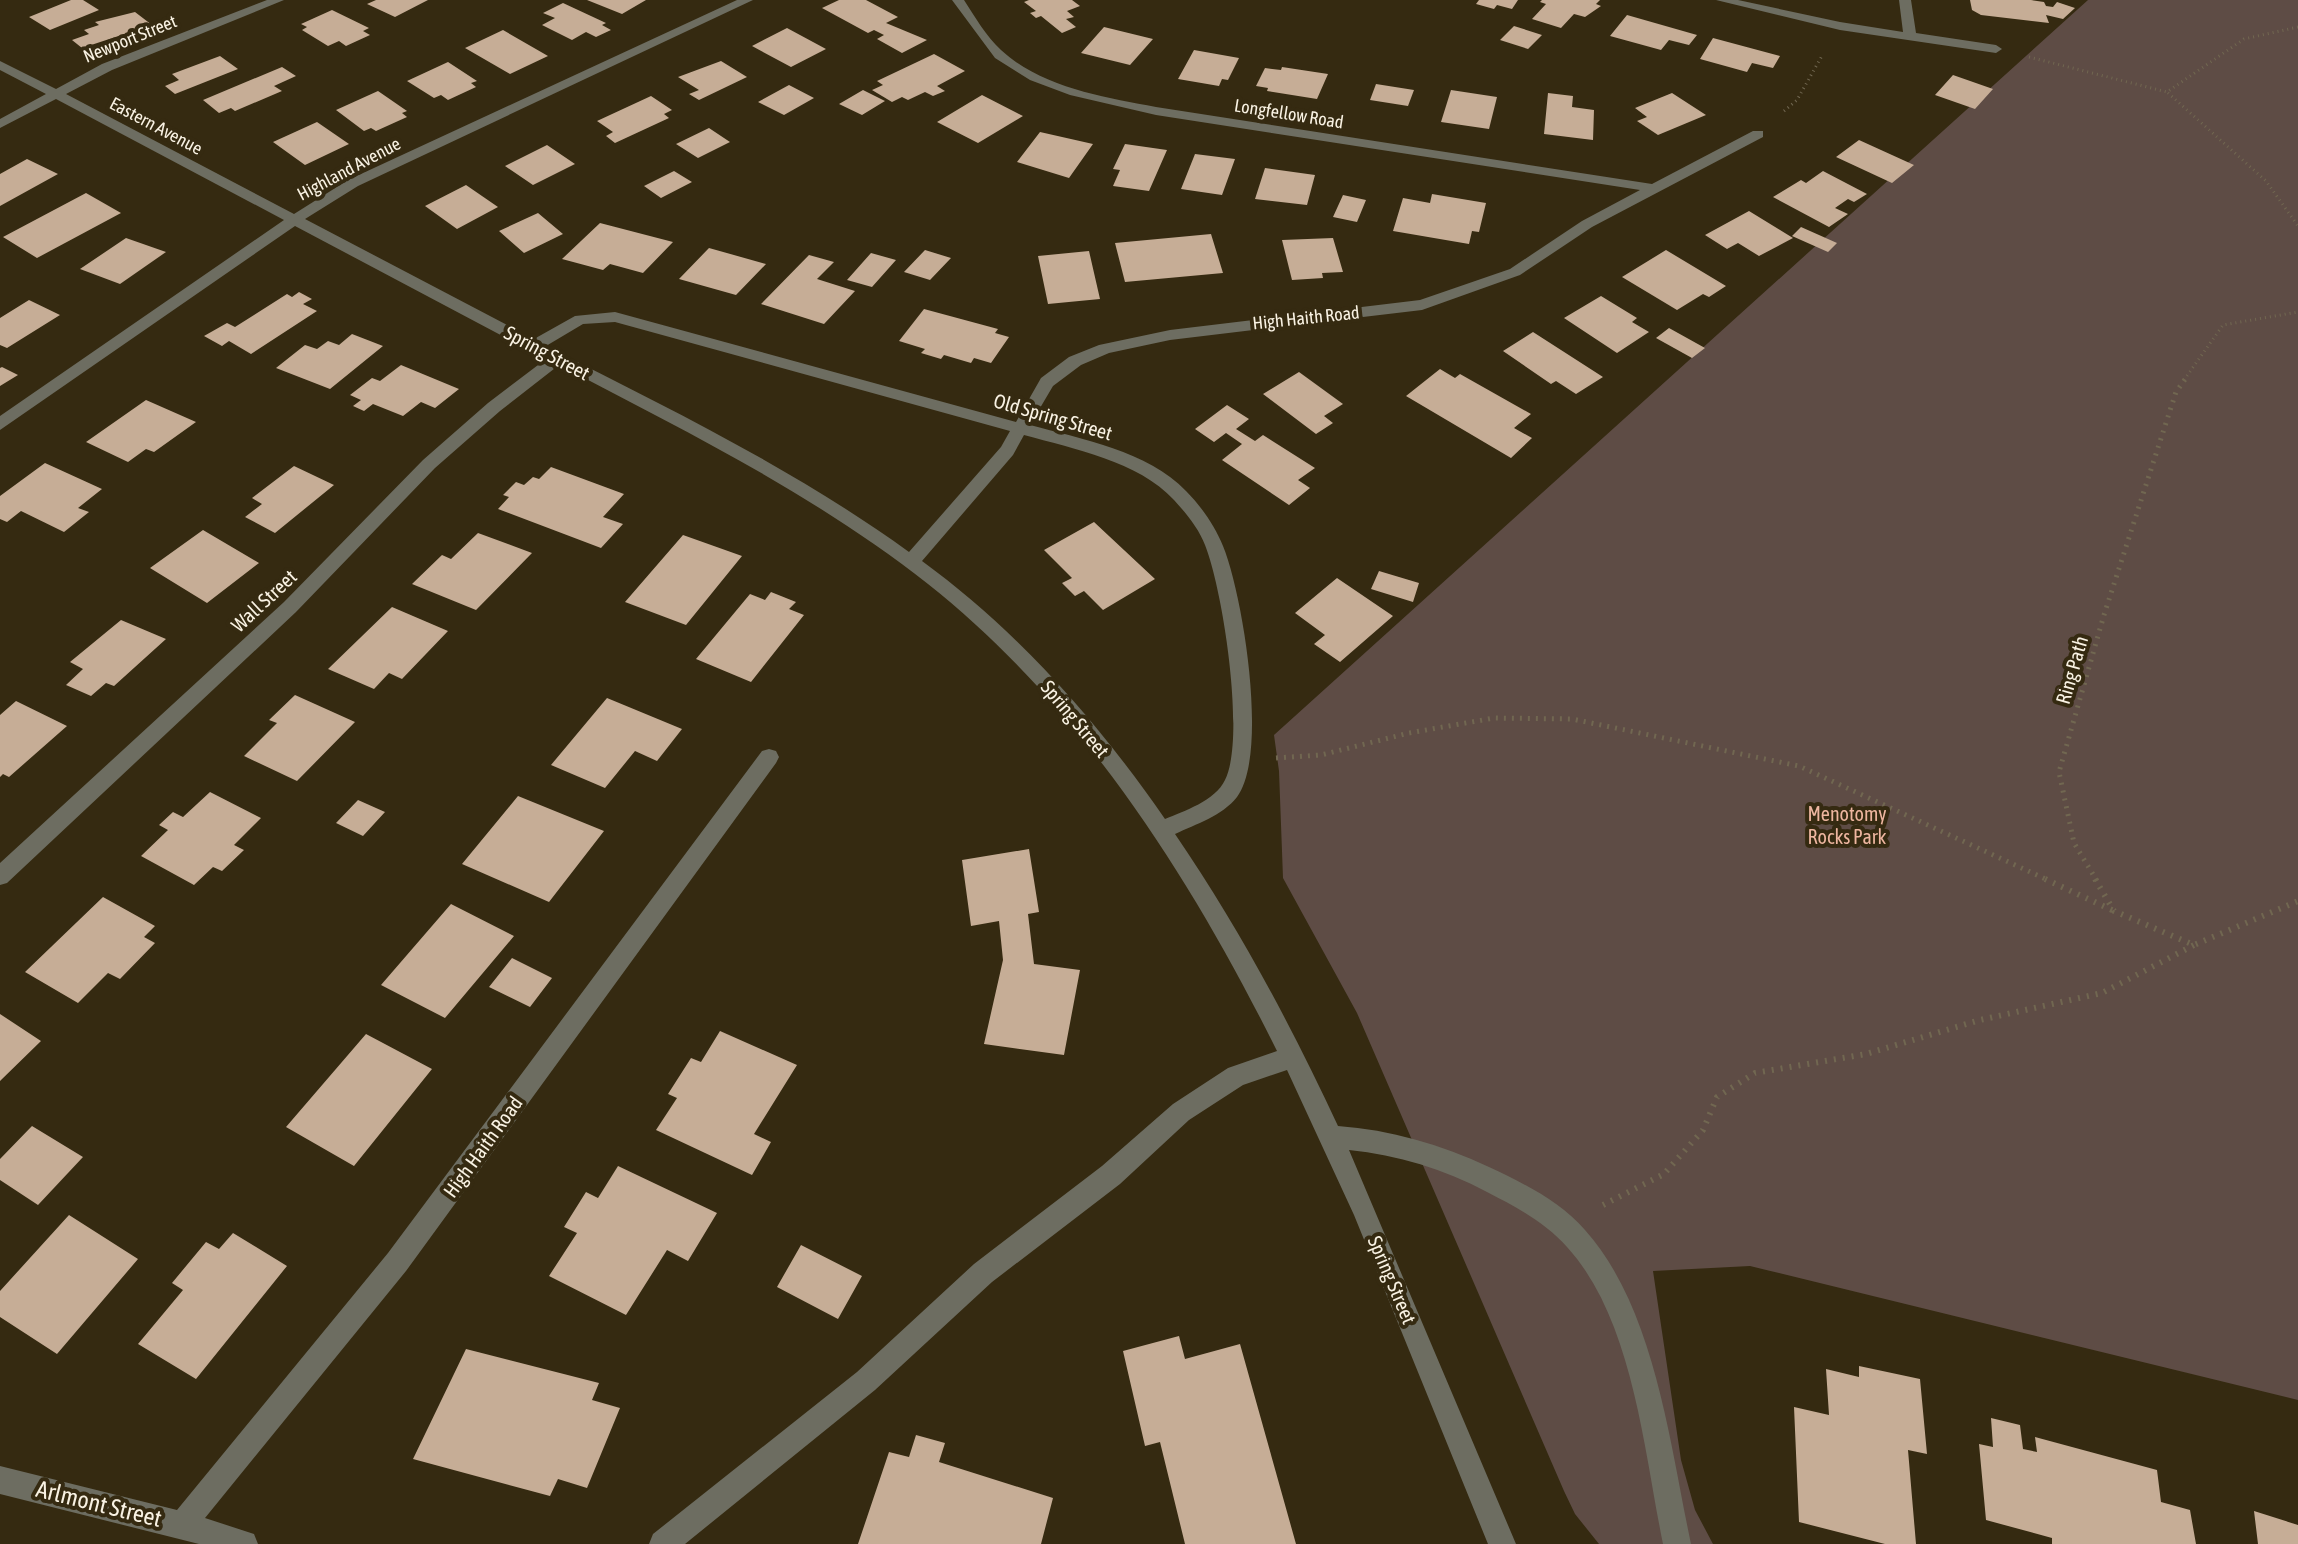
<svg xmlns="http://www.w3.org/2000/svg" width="2298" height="1544" font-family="'Asap Condensed',sans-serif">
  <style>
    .green { fill: #5e4c45 }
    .building { fill: #c6ad96 }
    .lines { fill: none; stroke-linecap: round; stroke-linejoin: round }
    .path-far2 { stroke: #716751; stroke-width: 3; stroke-dasharray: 1 4; stroke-linecap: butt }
    .path-far1 { stroke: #716751; stroke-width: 5; stroke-dasharray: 2 6; stroke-linecap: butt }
    .path { stroke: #716751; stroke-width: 6; stroke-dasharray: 2 7; stroke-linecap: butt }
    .minor { fill: #6d6d61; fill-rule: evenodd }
    .labels { text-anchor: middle; stroke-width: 8; stroke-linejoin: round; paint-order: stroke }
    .far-street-label { font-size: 18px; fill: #f9f2e3; stroke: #352a11 }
    .street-label { font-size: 20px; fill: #f9f2e3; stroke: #352a11 }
    .park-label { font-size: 20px; fill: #eeb6a0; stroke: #352a11 }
    .near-street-label { font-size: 24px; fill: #f9f2e3; stroke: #352a11 }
  </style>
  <rect width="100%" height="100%" fill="#352a11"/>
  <path class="green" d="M2088,0H2298V1400L1750,1266L1653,1271L1681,1460L1695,1510L1713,1544H1599L1575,1514L1564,1491L1357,1013L1283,878L1279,771L1274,735Z"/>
  <path class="building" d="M71,0H83L99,10L50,30L29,17Z
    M376,0H428L395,17L367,4Z
    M587,0H646L622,14Z
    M839,0H866L898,17L886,23L927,40L902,53L877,39L884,35L874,30L868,33L822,8Z
    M1029,0H1072L1080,6L1067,11L1074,17L1066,19L1076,27L1062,33L1041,16L1036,18L1030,13L1036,11L1024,2Z
    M1479,0H1518L1512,9L1497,5L1494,9L1476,4Z
    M1542,0H1600L1596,4L1601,6L1585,17L1574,14L1561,28L1532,19L1546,4L1540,2Z
    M1970,0H2031L2044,2L2046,6L2053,7L2057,2L2075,8L2063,19L2046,15L2049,23L1981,15L1972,10Z
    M563,3L606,23L602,25L611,30L596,37L586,32L572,40L542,25L555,18L543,13Z
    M332,10L369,28L363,31L370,35L346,46L339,41L328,46L302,30L307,27L301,24Z
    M135,12L152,25L82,48L72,40L89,34L84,30L99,25L95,22Z
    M1627,15L1697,35L1689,45L1669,40L1661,50L1610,36Z
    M1514,26L1542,35L1528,49L1500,40Z
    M1104,27L1153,39L1130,65L1081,53Z
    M787,28L826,49L791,67L752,46Z
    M503,30L548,56L510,74L465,48Z
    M1713,38L1780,56L1773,68L1752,63L1747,72L1700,59Z
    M1194,50L1239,58L1228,80L1222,79L1219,86L1178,79Z
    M934,54L965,71L937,86L945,91L933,96L925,92L908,100L902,97L892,102L872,90L883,85L877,81Z
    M220,56L238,69L175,94L165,86L179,80L172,74Z
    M721,61L747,77L699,100L689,94L699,90L678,77Z
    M448,62L477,81L471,83L476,87L448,100L441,95L434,98L407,81Z
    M282,67L296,76L274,86L282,91L235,111L231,108L219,113L203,100Z
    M1282,67L1328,74L1317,99L1267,91L1268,88L1256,86L1265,68L1281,70Z
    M1953,75L1993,89L1975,109L1935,95Z
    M1376,84L1414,90L1408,106L1370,100Z
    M789,85L814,98L784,115L758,102Z
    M863,90L885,101L862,115L839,104Z
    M1451,90L1497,97L1489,129L1441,122Z
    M378,91L407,111L402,113L407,117L376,131L371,128L364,131L336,110Z
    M1548,93L1573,96L1572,107L1594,110L1593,140L1544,134Z
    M1672,93L1706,115L1658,135L1637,121L1647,117L1635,108Z
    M982,95L1023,116L978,143L937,122Z
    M651,96L672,110L664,114L669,118L615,143L606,136L613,132L597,121Z
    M317,122L349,144L305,165L273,142Z
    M709,128L730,142L698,158L676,144Z
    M1040,132L1093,144L1069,178L1017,162Z
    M1859,140L1914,165L1892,183L1836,157Z
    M1125,144L1167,150L1149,191L1113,186L1120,170L1113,169Z
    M547,145L575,164L533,185L505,166Z
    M1195,154L1235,159L1222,195L1181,189Z
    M27,159L58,174L0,206V174Z
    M1265,168L1315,175L1307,205L1255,199Z
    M674,171L692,182L661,198L644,186Z
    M1823,171L1867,194L1854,202L1848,199L1835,208L1848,214L1829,227L1773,197L1801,180L1806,183Z
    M466,185L498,207L457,229L425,206Z
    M86,193L121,213L37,258L3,237Z
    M1432,194L1486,203L1479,232L1472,231L1469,244L1393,231L1403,198L1430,203Z
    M1343,195L1366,200L1357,222L1333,217Z
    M1749,211L1793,238L1759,256L1738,243L1727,249L1705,235Z
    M538,213L563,234L524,253L499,231Z
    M600,223L673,242L643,273L610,264L603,270L562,259Z
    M1801,227L1837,243L1828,252L1792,236Z
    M1211,234L1223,273L1125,282L1115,243Z
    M126,238L166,252L120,284L80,269Z
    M1333,238L1343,272L1322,273L1323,278L1292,280L1282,240Z
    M709,248L766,264L736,295L679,279Z
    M925,250L951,258L930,280L904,272Z
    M1666,250L1726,286L1709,297L1703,294L1677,310L1622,277Z
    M1089,251L1100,299L1048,304L1038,256Z
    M871,253L896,260L872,287L847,280Z
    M809,255L834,262L817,279L855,291L824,324L761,304Z
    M299,292L312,299L303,304L317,311L251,354L229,341L222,346L204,336L227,323L235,327L287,294L292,297Z
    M1601,296L1637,318L1632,322L1649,332L1617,353L1564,318Z
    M29,300L60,315L7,348L0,345V318Z
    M924,309L998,329L995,333L1009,337L991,363L974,358L971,363L944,355L941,359L921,353L925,349L899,341Z
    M1669,328L1705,348L1692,358L1656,338Z
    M1533,332L1603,377L1576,394L1556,381L1551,384L1503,351Z
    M352,334L383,346L330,389L276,368L305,345L317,349L328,341L339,345Z
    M401,365L459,389L435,408L421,402L403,416L373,404L364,411L353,406L361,400L350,395L372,378L380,381Z
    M2,367L18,375L0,386V368Z
    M1440,369L1455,378L1460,374L1531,414L1514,428L1532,438L1511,458L1406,396Z
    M1299,372L1343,404L1324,416L1333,423L1316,434L1263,394Z
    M146,400L196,422L154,452L146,449L128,462L86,442Z
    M1227,405L1249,419L1236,429L1255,441L1263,435L1315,468L1298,480L1310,488L1289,505L1222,460L1242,444L1226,433L1214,442L1195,429Z
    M45,463L102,489L78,508L89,512L64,532L21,511L7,522L0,519V496Z
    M294,466L334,485L275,533L245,517L262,504L252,498Z
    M551,467L624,494L603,517L623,524L601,548L498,509L509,497L503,495L516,482L524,485L533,477L539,479Z
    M1094,522L1155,579L1103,610L1084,591L1075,596L1062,583L1072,578L1044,550Z
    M203,530L259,563L207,603L150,568Z
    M478,533L532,553L476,610L412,584L442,555L451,559Z
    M683,535L742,556L686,625L625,602Z
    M1379,571L1419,583L1413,602L1371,589Z
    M1337,578L1393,616L1340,662L1314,644L1325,635L1295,613Z
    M771,592L796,602L789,609L804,615L751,682L696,659L750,594L765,600Z
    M392,607L448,631L402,679L389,673L374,689L328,669Z
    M121,620L166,639L114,686L106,683L91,696L66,685L83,669L70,662Z
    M295,695L355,722L297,781L244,756L277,723L269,720Z
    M607,698L682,729L657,761L635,751L605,788L551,765Z
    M16,701L67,726L9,777L3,774L0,777V715Z
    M210,792L261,818L234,845L244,850L222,871L213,867L194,885L141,856L168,830L159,825L173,812L183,817Z
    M518,796L604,831L549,902L462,864Z
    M358,800L385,812L363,836L336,823Z
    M1029,849L1039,912L1028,914L1034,964L1080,970L1064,1055L984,1044L1003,960L999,921L971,926L962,860Z
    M103,897L155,926L144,937L155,943L120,979L108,973L78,1003L25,972Z
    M451,904L514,936L445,1018L381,985Z
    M512,958L552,978L530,1007L489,987Z
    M0,1014L41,1041L0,1081Z
    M720,1031L797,1065L754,1134L771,1142L752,1175L656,1130L677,1098L668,1094L691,1058L701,1062Z
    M366,1034L432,1069L354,1166L286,1127Z
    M32,1126L83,1157L38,1205L0,1180V1159Z
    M618,1166L717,1213L688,1261L667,1250L626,1315L549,1276L577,1233L564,1227L586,1192L598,1198Z
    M69,1215L138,1259L57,1354L0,1317V1291Z
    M233,1233L287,1266L196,1379L138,1344L183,1290L172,1283L206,1242L219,1249Z
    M801,1245L862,1276L838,1319L777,1287Z
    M1179,1336L1185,1359L1240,1344L1296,1544H1185L1160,1442L1145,1446L1123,1351Z
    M466,1349L599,1383L592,1400L620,1408L587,1488L558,1479L550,1496L413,1459Z
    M1859,1366L1920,1379L1927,1454L1908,1450L1916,1544H1885L1799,1522L1794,1407L1829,1415L1826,1369L1859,1377Z
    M1991,1418L2020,1425L2023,1449L2037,1452L2035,1437L2157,1470L2161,1502L2190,1510L2196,1544H2052V1538L1986,1520L1979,1444L1993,1447Z
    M916,1435L945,1443L939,1462L1053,1498L1041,1544H858L889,1452L909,1457Z
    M2254,1511L2298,1525V1544H2258Z"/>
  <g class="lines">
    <path class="path-far2" d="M2298,27L2244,39L2167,92L2266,181L2298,226
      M2029,57L2167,92
      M1784,111L1797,100L1823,54
      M2184,380L2223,325L2298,312"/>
    <path class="path-far1" d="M1276,758L1321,755L1409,733L1494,718L1572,719L1799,766L2050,881
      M2097,881L2074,843L2059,772L2104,615L2176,392L2186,378"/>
    <path class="path" d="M2045,879L2114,911
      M2095,879L2114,911L2194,945L2298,901
      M1603,1205L1664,1174L1703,1130L1717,1097L1755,1073L1866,1054L1980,1020L2102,993L2194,945"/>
    <path class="minor" d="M267,0H284L112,70L66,94L294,214L348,180L737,0H753L358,186L305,219L534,339L575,316L615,312L1016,422L1041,378L1069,357L1099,345L1170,330L1420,300L1510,269L1582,221L1640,190L1156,115L1070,95L1030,80L995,58L952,0H964C975,17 986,36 1001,50C1042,88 1104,97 1156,107L1652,184L1753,131H1763V137L1592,227L1520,275L1422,310L1170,340L1109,353L1081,365L1053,386L1030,425C1081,439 1148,451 1186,491C1201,506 1215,526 1223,546C1243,595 1269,754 1237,797C1222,816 1196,824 1175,834C1238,926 1291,1025 1338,1126C1391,1130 1440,1144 1489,1167C1523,1183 1560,1201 1585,1230C1655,1308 1670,1445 1691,1544H1663C1644,1451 1633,1319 1567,1247C1545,1222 1516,1207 1487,1192C1444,1169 1398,1155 1349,1150L1516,1544H1488L1354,1215L1287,1070L1243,1085L1189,1120L1120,1184L992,1282L875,1390L685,1544H649L653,1534L857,1372L974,1264L1102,1166L1173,1104L1228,1068L1277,1051C1191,878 1082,706 928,584C815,495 686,431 559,365L500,411L435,468L296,612L7,883L0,885V863L284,602L423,460L488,403L546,359L295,226L0,430V416L284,220L56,99L0,128V119L46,94L0,70V61L56,89L102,64ZM615,322L1010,431L1001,447L909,552C796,470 670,409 546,346L583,324ZM1024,435C1074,449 1138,461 1174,500C1186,513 1199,529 1205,545C1223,590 1246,738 1225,780C1215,801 1184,811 1165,819C1098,722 1018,631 922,561L1013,455Z
      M1716,0H1738L1840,22L1903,32L1899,0H1911L1916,33L1996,45L2002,49L1996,53L1840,30Z
      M769,749L776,751L779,757L776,763L406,1271L205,1518L254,1534L258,1544H199L0,1494V1466L177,1510L388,1253L762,751Z"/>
  </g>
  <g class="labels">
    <g class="far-street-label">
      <text transform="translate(130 39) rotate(-22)" y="6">Newport Street</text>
      <text transform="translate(1289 114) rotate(9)" y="6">Longfellow Road</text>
      <text transform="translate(156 126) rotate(28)" y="6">Eastern Avenue</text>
      <text transform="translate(349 169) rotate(-28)" y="6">Highland Avenue</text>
      <text transform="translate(1306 318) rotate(-6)" y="6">High Haith Road</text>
    </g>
    <g class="street-label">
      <text transform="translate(547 353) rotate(28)" y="7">Spring Street</text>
      <text transform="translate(1053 417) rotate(16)" y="7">Old Spring Street</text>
      <text transform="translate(264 601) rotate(-43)" y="7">Wall Street</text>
      <text transform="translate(2072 670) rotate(-74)" y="7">Ring Path</text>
      <text transform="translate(1075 719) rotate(50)" y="7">Spring Street</text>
      <text transform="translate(483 1147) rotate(-54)" y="7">High Haith Road</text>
      <text transform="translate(1392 1280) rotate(67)" y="7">Spring Street</text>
    </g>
    <g class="park-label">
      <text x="1847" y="821">Menotomy<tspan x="1847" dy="23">Rocks Park</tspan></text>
    </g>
    <g class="near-street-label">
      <text transform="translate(99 1504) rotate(14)" y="8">Arlmont Street</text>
    </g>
  </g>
</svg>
